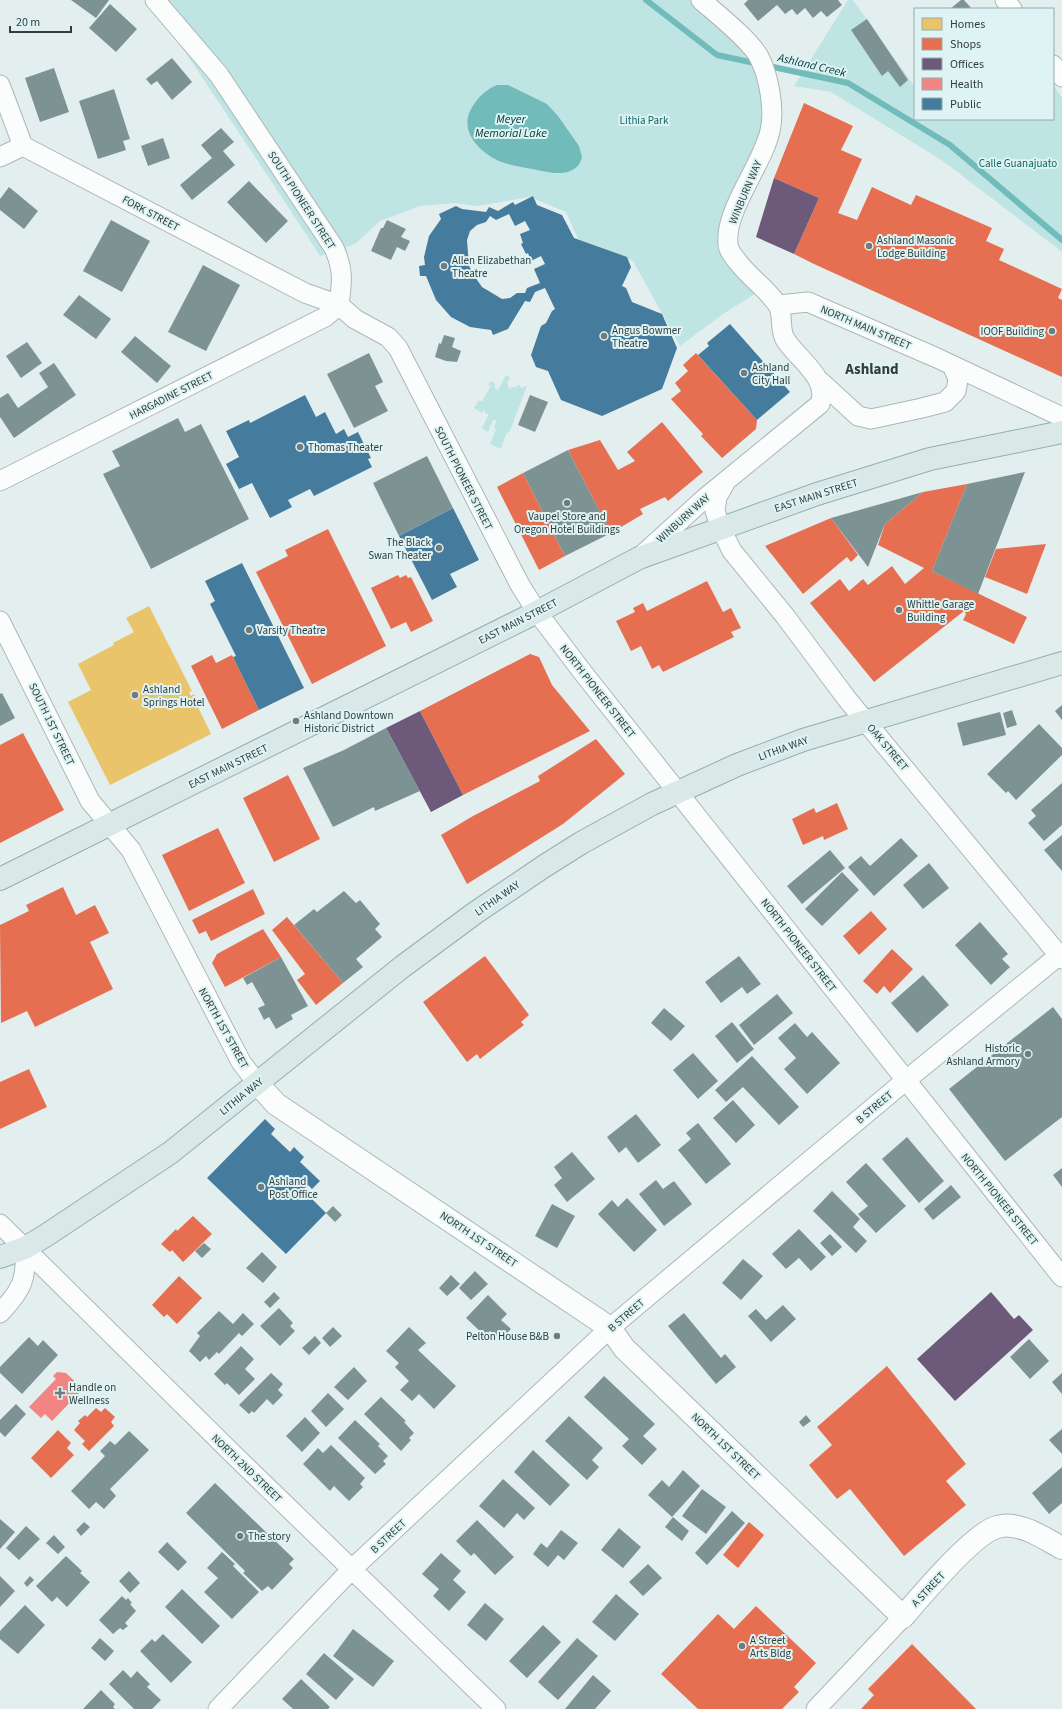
<svg xmlns="http://www.w3.org/2000/svg" width="1062" height="1709" font-family="'Source Sans 3',sans-serif">
  <style>
    .green { fill: #bee4e3 }
    .water { fill: #72bbbb }
    .homes { fill: #e9c46a }
    .shops { fill: #e76f51 }
    .offices { fill: #6d597a }
    .health { fill: #f28482 }
    .public { fill: #457b9d; fill-rule: evenodd }
    .lines { fill: none; stroke-linecap: round; stroke-linejoin: round }
    .stream { stroke: #72bbbb; stroke-width: 6 }
    .building { fill: #7d9393 }
    .minor-casing { stroke: #aeb6b6; stroke-width: 21 }
    .tertiary-casing { stroke: #aeb6b6; stroke-width: 24 }
    .primary-casing { stroke: #92afaf; stroke-width: 24 }
    .minor { stroke: #fbfdfd; stroke-width: 19 }
    .tertiary { stroke: #fbfdfd; stroke-width: 22 }
    .primary { stroke: #dae8e8; stroke-width: 22 }
    .poi-dot { fill: #717b7b; stroke: #def4f4; stroke-width: 1.5 }
    .labels { text-anchor: middle; stroke-width: 4; stroke-linejoin: round; paint-order: stroke }
    .park-label { font-size: 11px; fill: #116363; stroke: #def4f4 }
    .street-label { font-size: 11px; fill: #343c3c; stroke: #def4f4 }
    .poi-label { font-size: 11px; fill: #343c3c; stroke: #def4f4; text-anchor: start }
    .water-label { font-size: 12px; font-style: italic; fill: #023333; stroke: #def4f4 }
    .district-label { font-size: 15px; font-weight: bold; fill: #343c3c; stroke: #def4f4 }
  </style>
  <rect width="100%" height="100%" fill="#e3efef"/>
  <path class="green" d="M151,0H701L753,49L772,114L728,235L749,275L755,294L723,314L680,346L633,261L578,239L566,212L530,197L477,206L455,203L420,206L380,221L355,244L320,256C265,170 207,86 151,0Z
    M848,0H853L915,87V119H1053V85L1062,98V252L943,161L831,92L794,86Z
    M506,375L510,378L507,383L510,390L512,386L514,388L518,385H520L521,388L527,386L510,431L506,434L501,449L490,444L496,430L494,427L497,420H493L488,432L482,428L489,414L485,413L484,409L482,413L474,408L478,401H482L491,386L488,385L491,381L495,384V389L498,390Z"/>
  <path class="water" d="M497,85H508L547,104L558,116L579,146L582,157C580,165 576,169 568,172C557,175 543,171 532,169C521,167 509,165 499,161C479,152 459,131 471,109C478,97 485,90 497,85Z"/>
  <path class="homes" d="M149,606L192,691L189,692L191,696L194,694L197,700L195,701L211,734L110,785L68,702L91,690L78,664L114,645L113,643L134,632L126,618Z"/>
  <path class="shops" d="M804,103L853,126L841,150L862,159L838,213L857,220L872,187L911,205L916,195L992,228L986,241L1004,249L999,260L1062,289L1058,298L1062,300V377L814,264L794,254L819,198L774,178Z
    M696,353L757,420L756,429L722,458L701,436L703,434L671,399L681,391L675,383L688,371L683,365Z
    M662,422L703,472L668,501L665,497L640,509L643,514L611,533L568,450L600,440L618,470L635,461L627,452Z
    M523,473L565,556L539,570L497,487Z
    M967,484L932,571L1027,617L1014,644L963,620L966,614L964,611L874,682L810,603L840,579L849,591L863,579L868,585L892,566L905,584L924,568L878,545L885,524L923,492Z
    M831,518L858,555L851,562L847,557L803,594L765,546Z
    M328,529L386,646L312,684L256,572L288,556L285,550Z
    M1046,544L1027,594L985,577L996,549Z
    M398,575L400,578L406,575L408,578L411,577L433,621L411,632L406,622L391,629L371,588Z
    M707,581L723,612L731,608L741,628L731,632L734,637L663,672L659,665L652,669L641,646L631,651L616,621L635,612L633,608L643,603L647,611Z
    M530,654L539,657L552,685L590,731L463,795L420,711Z
    M212,655L216,663L232,655L259,710L222,729L191,666Z
    M23,733L64,810L0,843V745Z
    M596,739L625,774L563,824L467,884L441,835L473,816L540,781L538,776Z
    M288,775L320,839L274,862L243,798Z
    M837,803L848,829L824,840L823,836L803,845L792,819L814,808L816,813Z
    M218,828L245,883L189,911L162,855Z
    M63,887L76,915L95,905L109,933L90,942L113,989L35,1027L27,1011L1,1023L0,925L29,911L26,905Z
    M253,889L265,914L211,941L206,931L199,934L192,920Z
    M871,911L887,929L859,955L843,936Z
    M287,917L343,983L316,1005L297,980L305,974L272,930Z
    M263,929L281,957L225,987L212,963L217,954Z
    M892,949L913,969L890,993L884,986L877,994L863,981Z
    M485,956L529,1015L521,1022L524,1025L480,1059L477,1054L467,1062L423,1002Z
    M29,1069L47,1107L0,1129V1082Z
    M193,1216L212,1234L183,1262L172,1250L170,1252L161,1244L176,1229L177,1231Z
    M179,1276L202,1298L177,1324L167,1314L164,1317L152,1305Z
    M887,1366L966,1464L946,1481L966,1505L904,1556L850,1489L837,1499L809,1465L832,1445L817,1427Z
    M96,1408L101,1412L105,1408L115,1417L111,1422L114,1426L89,1451L82,1444L85,1441L74,1430L80,1423L78,1421L85,1415L87,1417Z
    M58,1430L71,1443L67,1448L74,1455L51,1478L31,1458Z
    M749,1522L764,1535L738,1568L723,1555Z
    M756,1606L816,1663L794,1687L799,1692L782,1709H698L661,1674L718,1614L734,1629Z
    M912,1644L976,1709H861L874,1695L868,1689Z"/>
  <path class="offices" d="M774,178L819,198L794,254L756,237Z
    M420,711L463,795L431,812L386,728Z
    M991,1292L1014,1319L1019,1315L1033,1330L955,1401L917,1359Z"/>
  <path class="health" d="M57,1372L66,1373L83,1389L52,1421L45,1414L41,1418L29,1407L56,1379L53,1376Z"/>
  <path class="public" d="M533,196L537,205L562,215L574,238L627,257L631,267L622,286L626,288L632,302L662,314L677,348L662,389L602,416L561,400L548,371L536,367L531,355L541,326L546,323L552,311L555,309L545,288L535,292L530,302L525,301L508,329L493,335L491,330L470,327L451,317L436,300L426,276H420L419,266L425,265L424,257L429,236L441,219L439,214L456,206L462,209L486,212L489,207L498,211L513,202L515,205ZM509,214L515,226L525,221L530,230L520,234L523,243L521,244L526,254L528,253L531,261L541,256L545,264L534,269L540,283L527,288L525,293H517L510,298L502,299L482,287L475,277L469,266L467,240L470,231L477,225L486,222L490,216L496,220Z
    M730,324L790,392L757,420L698,355L709,346L707,343Z
    M305,395L316,417L325,412L336,434L344,429L348,437L358,432L371,458L368,459L372,467L314,496L310,489L288,500L292,507L270,518L252,483L239,489L226,464L239,457L226,431L249,420L250,423Z
    M453,508L479,560L450,574L457,587L432,600L399,536Z
    M242,563L304,688L259,710L233,657L236,656L210,604L215,601L205,581Z
    M265,1119L275,1129L271,1134L290,1152L294,1147L304,1157L300,1162L320,1181L312,1189L308,1185L303,1190L326,1213L286,1254L207,1178Z"/>
  <g class="lines">
    <path class="stream" d="M646,0L717,55L848,83L950,145L1062,240"/>
  </g>
  <path class="building" d="M71,0H109L96,18Z
    M748,0H838L842,5L827,17L821,11L813,18L805,8L797,15L792,9L785,14L777,5L758,21L744,4Z
    M961,0H964L972,9H950Z
    M110,4L137,29L116,52L89,28Z
    M867,19L908,80L900,87L888,71L882,76L851,30Z
    M172,58L192,82L172,100L157,81L151,85L146,79Z
    M54,68L69,112L40,122L25,78Z
    M114,89L130,139L123,141L126,150L98,159L79,101Z
    M221,128L234,142L223,151L235,165L192,200L180,185L212,158L201,145Z
    M163,138L170,158L148,166L141,146Z
    M249,181L288,221L266,243L227,202Z
    M9,187L38,211L24,229L0,210V199Z
    M111,220L150,241L122,292L83,271Z
    M387,220L406,229L401,237L410,241L405,251L397,247L391,260L371,251L381,228H383Z
    M203,265L240,285L206,351L168,332Z
    M79,295L111,319L96,339L63,315Z
    M444,335L455,338L452,347L461,351L457,362L446,361L435,357L439,343L441,344Z
    M135,336L171,366L157,383L121,352Z
    M27,342L42,363L21,378L6,356Z
    M369,353L383,382L375,386L388,411L354,428L327,374Z
    M54,363L76,395L14,438L0,417V398L8,393L18,408L48,387L39,373Z
    M530,395L548,402L535,432L518,425Z
    M178,418L185,432L201,424L249,519L151,569L103,474L120,466L112,451Z
    M568,450L611,533L565,556L523,473Z
    M427,456L453,508L399,536L373,483Z
    M1025,472L978,594L932,571L967,484Z
    M923,492L885,524L868,567L831,518Z
    M2,693L15,718L0,726V694Z
    M1062,705V720L1055,711Z
    M1012,710L1017,725L1007,728L1003,713Z
    M1000,712L1006,735L963,746L957,723Z
    M1039,724L1062,748V755L1016,800L1008,791L1006,793L987,774Z
    M386,728L420,791L375,811L374,807L333,827L303,768L344,750Z
    M1062,783V825L1044,841L1028,823L1036,816L1031,810Z
    M1062,835V871L1044,850Z
    M901,838L918,856L874,896L848,867L861,856L870,866Z
    M830,850L845,868L802,904L787,886Z
    M929,863L949,888L923,909L903,885Z
    M842,872L859,890L822,926L805,909Z
    M344,891L356,903L360,900L380,924L375,929L382,937L356,959L363,967L343,983L294,925L314,909L317,912Z
    M980,922L1008,954L1002,959L1010,967L991,985L955,945Z
    M739,956L761,984L747,994L742,987L721,1003L705,982Z
    M281,957L308,1006L291,1015L293,1019L276,1029L269,1017L264,1020L258,1008L265,1005L252,982L247,985L243,978Z
    M923,975L949,1005L917,1033L891,1003Z
    M777,994L793,1013L754,1045L739,1025Z
    M1053,1007L1062,1019V1117L1005,1161L949,1089Z
    M664,1008L685,1026L671,1041L651,1023Z
    M732,1022L754,1049L737,1063L715,1036Z
    M795,1023L807,1037L812,1032L840,1063L807,1094L784,1069L796,1058L778,1038Z
    M693,1053L718,1081L698,1099L673,1070Z
    M752,1056L799,1107L779,1125L743,1087L726,1102L715,1090Z
    M733,1100L755,1125L736,1143L713,1118Z
    M636,1114L661,1145L638,1163L626,1147L619,1153L607,1137Z
    M698,1123L731,1164L706,1184L678,1150L691,1139L686,1133Z
    M907,1137L944,1181L919,1203L882,1159Z
    M572,1152L595,1179L567,1202L554,1185L562,1178L554,1167Z
    M866,1163L906,1206L876,1233L858,1214L868,1206L846,1182Z
    M1062,1168V1187L1053,1175Z
    M656,1180L663,1189L674,1181L692,1204L664,1226L639,1194Z
    M951,1185L961,1197L933,1220L924,1209Z
    M832,1191L860,1219L853,1227L867,1241L856,1253L813,1211Z
    M627,1198L657,1230L634,1252L598,1214L612,1200L618,1207Z
    M552,1204L575,1216L557,1248L535,1236Z
    M333,1206L342,1215L335,1222L326,1213Z
    M799,1229L826,1257L811,1271L799,1258L786,1269L772,1254Z
    M830,1234L842,1247L832,1256L820,1243Z
    M204,1243L211,1249L202,1258L195,1251Z
    M262,1252L277,1267L263,1283L246,1268Z
    M743,1259L763,1276L741,1300L722,1283Z
    M475,1271L488,1284L471,1300L459,1288Z
    M451,1275L460,1284L447,1296L439,1288Z
    M274,1292L280,1298L270,1308L264,1302Z
    M488,1295L507,1314L501,1320L511,1329L500,1340L490,1331L485,1336L466,1318Z
    M783,1305L796,1319L771,1342L748,1316L756,1309L766,1320Z
    M279,1308L293,1323L290,1326L295,1331L280,1346L260,1326Z
    M219,1311L233,1324L243,1313L254,1324L242,1336L239,1333L219,1354L217,1352L209,1360L206,1356L200,1362L189,1351L200,1336L197,1333Z
    M684,1313L721,1358L725,1354L736,1367L716,1384L668,1326Z
    M333,1327L342,1336L330,1347L322,1338Z
    M409,1327L426,1343L418,1350L456,1386L434,1409L419,1394L412,1401L400,1390L409,1381L395,1367L399,1363L386,1351Z
    M315,1336L321,1343L309,1355L302,1348Z
    M29,1337L38,1346L43,1340L58,1355L22,1394L0,1373V1367Z
    M1029,1339L1049,1361L1030,1379L1010,1357Z
    M241,1346L254,1359L245,1369L255,1379L239,1395L227,1383L225,1385L214,1374Z
    M354,1367L367,1381L348,1400L334,1387Z
    M271,1373L283,1384L278,1390L283,1395L273,1405L267,1399L254,1413L252,1411L249,1414L239,1405Z
    M1062,1373V1394L1052,1382Z
    M604,1376L655,1424L643,1436L657,1449L642,1465L622,1446L629,1439L584,1397Z
    M328,1393L344,1409L326,1427L311,1411Z
    M381,1397L406,1421L404,1422L414,1433L409,1438L411,1440L401,1451L364,1414Z
    M16,1404L26,1414L5,1437L0,1432V1420Z
    M806,1415L811,1421L803,1427L799,1422Z
    M569,1416L603,1448L592,1460L599,1467L587,1480L545,1441Z
    M305,1417L320,1433L302,1452L286,1436Z
    M355,1420L380,1444L378,1446L388,1456L383,1461L386,1464L375,1474L338,1438Z
    M1062,1429V1454L1049,1440Z
    M129,1431L149,1450L110,1489L116,1496L104,1509L96,1502L89,1509L71,1491L105,1456L100,1451L110,1441L115,1445Z
    M331,1445L365,1478L360,1484L363,1487L349,1501L334,1486L330,1491L303,1464L318,1448L323,1453Z
    M533,1450L570,1485L550,1506L514,1472Z
    M1062,1467V1503L1049,1514L1032,1493Z
    M683,1470L700,1486L672,1517L648,1495L662,1480L669,1487Z
    M503,1479L535,1508L524,1520L517,1513L504,1528L479,1506Z
    M215,1483L294,1559L289,1564L293,1568L272,1590L268,1586L262,1591L243,1573L245,1571L186,1513Z
    M702,1489L726,1507L706,1534L682,1516Z
    M732,1511L745,1523L707,1565L695,1553Z
    M673,1517L689,1531L682,1541L665,1527Z
    M0,1519L15,1532L0,1549Z
    M477,1520L514,1557L495,1575L474,1553L471,1556L456,1541Z
    M84,1522L90,1527L81,1536L76,1530Z
    M26,1526L40,1539L19,1560L6,1548Z
    M619,1528L641,1547L623,1568L601,1550Z
    M561,1530L578,1543L564,1560L558,1555L548,1567L533,1554L541,1543L547,1548Z
    M54,1535L65,1547L58,1554L46,1543Z
    M167,1542L187,1562L178,1571L158,1552Z
    M222,1552L235,1564L233,1566L259,1592L232,1619L204,1592L218,1578L207,1568Z
    M441,1553L461,1571L453,1580L466,1592L449,1611L433,1596L439,1589L422,1574Z
    M66,1556L82,1571L80,1573L90,1582L67,1607L57,1597L52,1602L36,1586Z
    M648,1564L662,1578L643,1596L629,1582Z
    M129,1571L140,1583L130,1593L119,1581Z
    M0,1576L15,1591L0,1607Z
    M30,1576L34,1580L27,1587L24,1583Z
    M182,1589L220,1626L202,1644L165,1607Z
    M616,1594L639,1614L615,1641L592,1622Z
    M122,1596L126,1600L128,1598L132,1603L130,1604L136,1611L125,1623L128,1626L123,1630L120,1628L113,1634L99,1620Z
    M485,1603L504,1619L486,1641L467,1625Z
    M25,1605L45,1625L18,1654L0,1639V1631Z
    M543,1625L561,1642L527,1678L509,1661Z
    M353,1629L394,1661L373,1687L333,1656Z
    M163,1634L192,1662L171,1683L140,1651L152,1639L155,1642Z
    M100,1638L114,1651L105,1661L91,1648Z
    M577,1638L598,1656L558,1700L538,1682Z
    M324,1653L354,1679L336,1700L306,1674Z
    M123,1670L131,1678L137,1671L150,1684L147,1687L161,1700L152,1709H134L109,1684Z
    M593,1675L611,1691L595,1709H565Z
    M301,1679L330,1707L328,1709H293L282,1699Z
    M101,1690L115,1704L113,1707L115,1709H83Z"/>
  <g class="lines">
    <g class="minor-casing">
      <path id="minor" d="M155,0L219,75L334,248C344,271 342,281 339,305L355,319L388,337L398,348L520,585L537,612L584,674L1062,1277
        M1005,0L1012,9
        M1053,65L1062,77
        M0,85L23,146L305,293L339,305
        M0,157L23,146
        M779,305L808,302L937,358L1062,417
        M821,382L858,416L871,419L922,408L945,402L956,391L958,379L952,365
        M0,481L325,317L339,305
        M725,483L717,497L715,511L721,529L732,551L785,616L847,699L1062,959
        M641,556L705,498L820,404C830,378 797,359 785,339C779,329 784,313 777,304C766,288 749,277 738,262C734,257 728,250 728,244C724,211 763,164 770,131C775,110 769,76 759,57C750,40 717,14 701,0
        M0,621L90,801L131,850L241,1062L257,1083
        M0,1224L236,1457L496,1709
        M0,1313C22,1290 27,1279 25,1248
        M218,1709L352,1569L610,1328L905,1081L1062,953
        M816,1709L903,1617"/>
    </g>
    <g class="tertiary-casing">
      <path id="tertiary" d="M257,1083L276,1104L610,1328L624,1348L903,1617C920,1597 974,1533 997,1527C1001,1526 1008,1525 1012,1526C1030,1528 1047,1540 1062,1548"/>
    </g>
    <g class="primary-casing">
      <path id="primary" d="M0,879L537,612L639,558L817,494L930,459L1062,432
        M0,1257L25,1248L45,1236L170,1153L402,967L475,913L543,867L581,843L652,804L737,765L803,740L1062,663"/>
    </g>
    <use href="#minor" class="minor"/>
    <use href="#tertiary" class="tertiary"/>
    <use href="#primary" class="primary"/>
  </g>
  <g class="poi-dot">
    <circle cx="869" cy="246" r="4"/>
    <circle cx="444" cy="266" r="4"/>
    <circle cx="1052" cy="331" r="4"/>
    <circle cx="604" cy="336" r="4"/>
    <circle cx="744" cy="373" r="4"/>
    <circle cx="300" cy="447" r="4"/>
    <circle cx="567" cy="503" r="4"/>
    <circle cx="439" cy="548" r="4"/>
    <circle cx="899" cy="610" r="4"/>
    <circle cx="249" cy="630" r="4"/>
    <circle cx="135" cy="695" r="4"/>
    <circle cx="296" cy="721" r="4"/>
    <circle cx="1028" cy="1054" r="4"/>
    <circle cx="261" cy="1187" r="4"/>
    <circle cx="557" cy="1336" r="4"/>
    <path d="M58 1387h4v4h4v4h-4v4h-4v-4h-4v-4h4z"/>
    <circle cx="240" cy="1536" r="4"/>
    <circle cx="742" cy="1646" r="4"/>
  </g>
  <g class="labels">
    <g class="park-label">
      <text x="644" y="124">Lithia Park</text>
      <text x="1018" y="167">Calle Guanajuato</text>
    </g>
    <g class="street-label">
      <text transform="translate(745 192) rotate(-67)" y="4">WINBURN WAY</text>
      <text transform="translate(302 200) rotate(57)" y="4">SOUTH PIONEER STREET</text>
      <text transform="translate(151 213) rotate(28)" y="4">FORK STREET</text>
      <text transform="translate(866 327) rotate(23)" y="4">NORTH MAIN STREET</text>
      <text transform="translate(171 395) rotate(-27)" y="4">HARGADINE STREET</text>
      <text transform="translate(464 478) rotate(63)" y="4">SOUTH PIONEER STREET</text>
      <text transform="translate(816 495) rotate(-18)" y="4">EAST MAIN STREET</text>
      <text transform="translate(683 518) rotate(-42)" y="4">WINBURN WAY</text>
      <text transform="translate(518 621) rotate(-27)" y="4">EAST MAIN STREET</text>
      <text transform="translate(598 691) rotate(52)" y="4">NORTH PIONEER STREET</text>
      <text transform="translate(52 724) rotate(64)" y="4">SOUTH 1ST STREET</text>
      <text transform="translate(888 747) rotate(50)" y="4">OAK STREET</text>
      <text transform="translate(783 748) rotate(-20)" y="4">LITHIA WAY</text>
      <text transform="translate(228 766) rotate(-26)" y="4">EAST MAIN STREET</text>
      <text transform="translate(497 898) rotate(-35)" y="4">LITHIA WAY</text>
      <text transform="translate(799 945) rotate(52)" y="4">NORTH PIONEER STREET</text>
      <text transform="translate(224 1028) rotate(61)" y="4">NORTH 1ST STREET</text>
      <text transform="translate(241 1096) rotate(-39)" y="4">LITHIA WAY</text>
      <text transform="translate(874 1107) rotate(-40)" y="4">B STREET</text>
      <text transform="translate(1000 1199) rotate(51)" y="4">NORTH PIONEER STREET</text>
      <text transform="translate(479 1239) rotate(34)" y="4">NORTH 1ST STREET</text>
      <text transform="translate(626 1315) rotate(-41)" y="4">B STREET</text>
      <text transform="translate(726 1446) rotate(44)" y="4">NORTH 1ST STREET</text>
      <text transform="translate(247 1468) rotate(44)" y="4">NORTH 2ND STREET</text>
      <text transform="translate(388 1536) rotate(-43)" y="4">B STREET</text>
      <text transform="translate(928 1589) rotate(-47)" y="4">A STREET</text>
    </g>
    <g class="poi-label">
      <text x="877" y="244">Ashland Masonic<tspan x="877" dy="13">Lodge Building</tspan></text>
      <text x="452" y="264">Allen Elizabethan<tspan x="452" dy="13">Theatre</tspan></text>
      <text x="612" y="334">Angus Bowmer<tspan x="612" dy="13">Theatre</tspan></text>
      <text x="1044" y="335" text-anchor="end">IOOF Building</text>
      <text x="752" y="371">Ashland<tspan x="752" dy="13">City Hall</tspan></text>
      <text x="308" y="451">Thomas Theater</text>
      <text x="567" y="520" text-anchor="middle">Vaupel Store and<tspan x="567" dy="13">Oregon Hotel Buildings</tspan></text>
      <text x="431" y="546" text-anchor="end">The Black<tspan x="431" dy="13">Swan Theater</tspan></text>
      <text x="907" y="608">Whittle Garage<tspan x="907" dy="13">Building</tspan></text>
      <text x="257" y="634">Varsity Theatre</text>
      <text x="143" y="693">Ashland<tspan x="143" dy="13">Springs Hotel</tspan></text>
      <text x="304" y="719">Ashland Downtown<tspan x="304" dy="13">Historic District</tspan></text>
      <text x="1020" y="1052" text-anchor="end">Historic<tspan x="1020" dy="13">Ashland Armory</tspan></text>
      <text x="269" y="1185">Ashland<tspan x="269" dy="13">Post Office</tspan></text>
      <text x="549" y="1340" text-anchor="end">Pelton House B&amp;B</text>
      <text x="69" y="1391">Handle on<tspan x="69" dy="13">Wellness</tspan></text>
      <text x="248" y="1540">The story</text>
      <text x="750" y="1644">A Street<tspan x="750" dy="13">Arts Bldg</tspan></text>
    </g>
    <g class="water-label">
      <text transform="translate(812 65) rotate(13)" y="4">Ashland Creek</text>
      <text x="511" y="123">Meyer<tspan x="511" dy="14">Memorial Lake</tspan></text>
    </g>
    <g class="district-label">
      <text x="872" y="374">Ashland</text>
    </g>
  </g>
  <rect x="914" y="8" width="140" height="112" fill="#def4f4" stroke="#9aaaaa"/>
  <rect x="922" y="18" width="20" height="12" fill="#e9c46a" stroke="#9aaaaa"/>
  <text x="950" y="28" font-size="12" fill="#343c3c">Homes</text>
  <rect x="922" y="38" width="20" height="12" fill="#e76f51" stroke="#9aaaaa"/>
  <text x="950" y="48" font-size="12" fill="#343c3c">Shops</text>
  <rect x="922" y="58" width="20" height="12" fill="#6d597a" stroke="#9aaaaa"/>
  <text x="950" y="68" font-size="12" fill="#343c3c">Offices</text>
  <rect x="922" y="78" width="20" height="12" fill="#f28482" stroke="#9aaaaa"/>
  <text x="950" y="88" font-size="12" fill="#343c3c">Health</text>
  <rect x="922" y="98" width="20" height="12" fill="#457b9d" stroke="#9aaaaa"/>
  <text x="950" y="108" font-size="12" fill="#343c3c">Public</text>
  <path d="M10 26v6h61v-6" fill="none" stroke="#343c3c" stroke-width="2"/>
  <text x="16" y="26" font-size="12" fill="#343c3c" stroke="#def4f4" stroke-width="3" paint-order="stroke">20 m</text>
</svg>
